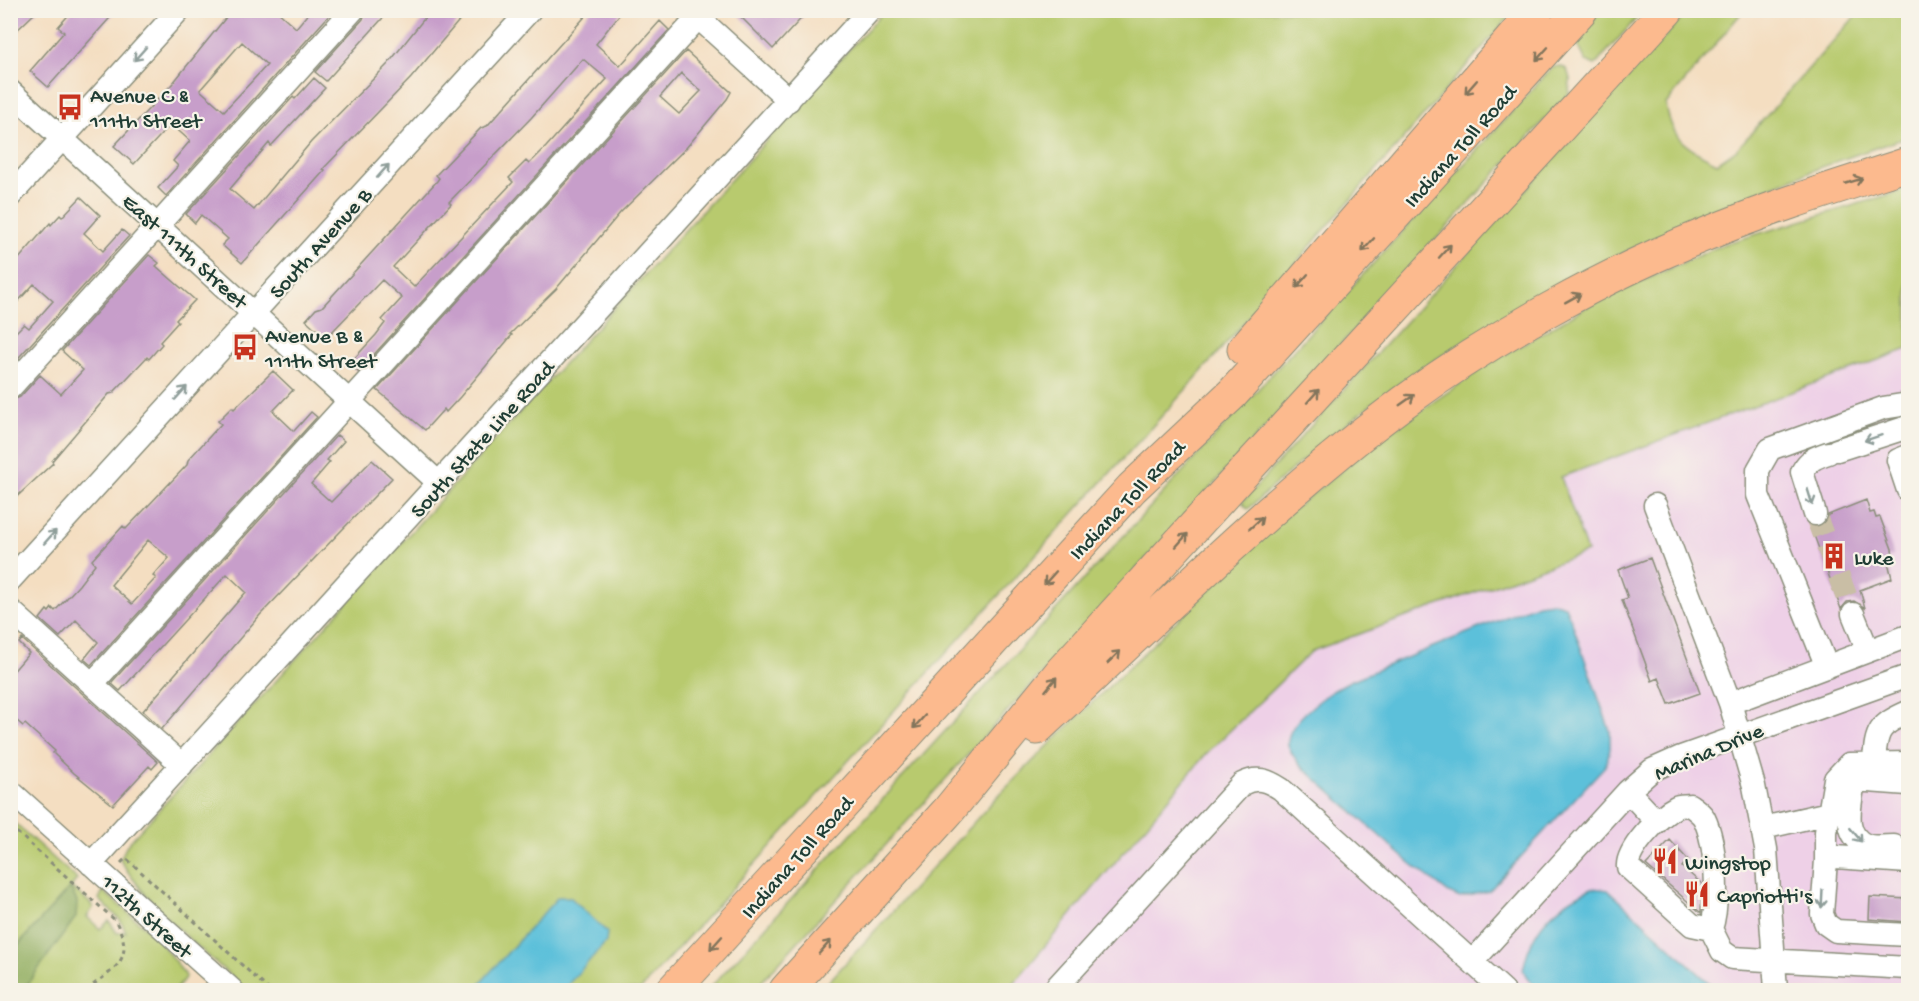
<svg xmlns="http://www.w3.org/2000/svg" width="1919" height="1001" font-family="'Gochi Hand',sans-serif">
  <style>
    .built { fill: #eed0e7 }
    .green { fill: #b8ca6e; stroke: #6c8451; stroke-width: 1.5 }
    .forest { fill: #92ae61; stroke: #58764a; stroke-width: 1.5 }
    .water { fill: #5cc0da; stroke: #3e7e87; stroke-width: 1.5 }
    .building { fill: #c79eca; fill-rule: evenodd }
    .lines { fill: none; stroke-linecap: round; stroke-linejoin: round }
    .minor-tunnel { stroke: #c9bea5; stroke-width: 22; stroke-dasharray: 22 11; stroke-linecap: butt }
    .minor-casing { stroke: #8a8e7a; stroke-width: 25 }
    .highway-casing { stroke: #8a8e7a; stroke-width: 35 }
    .path { stroke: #8a8e7a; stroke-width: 3; stroke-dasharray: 4.5 4.5; stroke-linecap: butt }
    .minor { stroke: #fff; stroke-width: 22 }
    .highway { stroke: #fcba8e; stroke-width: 33 }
    .oneway { stroke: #8f9e9a }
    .oneway2 { stroke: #82755c }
    .labels { text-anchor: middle; stroke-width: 4.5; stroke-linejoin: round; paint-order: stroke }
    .poi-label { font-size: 22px; fill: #1f3d34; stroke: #f7f3e8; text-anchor: start }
    .street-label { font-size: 22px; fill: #1f3d34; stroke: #f7f3e8 }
  </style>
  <rect width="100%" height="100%" fill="#f7f3e8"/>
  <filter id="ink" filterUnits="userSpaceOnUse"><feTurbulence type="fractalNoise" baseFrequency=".0167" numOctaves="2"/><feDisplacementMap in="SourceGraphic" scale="12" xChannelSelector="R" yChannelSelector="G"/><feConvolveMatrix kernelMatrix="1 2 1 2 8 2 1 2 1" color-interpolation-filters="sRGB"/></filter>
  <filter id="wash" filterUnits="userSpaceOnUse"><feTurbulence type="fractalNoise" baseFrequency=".008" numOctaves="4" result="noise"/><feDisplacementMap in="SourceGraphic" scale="24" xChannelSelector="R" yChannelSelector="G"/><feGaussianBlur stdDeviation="1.35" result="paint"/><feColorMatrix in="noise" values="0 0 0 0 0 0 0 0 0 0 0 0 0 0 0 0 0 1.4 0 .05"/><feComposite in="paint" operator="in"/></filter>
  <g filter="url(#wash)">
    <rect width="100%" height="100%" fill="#f4dec1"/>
    <path class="built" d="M1908,349V990H1008L1206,754L1312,651L1586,552L1560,477Z"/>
    <path class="green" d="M884,11H1514L1190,385L640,990H247C202,950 153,912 120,860L127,845Z
      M1601,11H1643L1595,65L1586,61L1575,39Z
      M1688,11H1743L1666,104C1671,139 1686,148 1717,163L1737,149L1860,11H1908V137C1734,193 1558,277 1406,379C1350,418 1298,463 1248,509L1242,502Z
      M1559,66L1567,69L1570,79L1569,93L754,990H708L1552,68Z
      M1908,189V349L1561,477L1587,552L1312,651L1206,754L1008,990H821L996,798L1061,733L1284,517L1388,433L1492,362L1588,306L1724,244Z
      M10,819L77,879L71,887L91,904L93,908L87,917L100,929L109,921L117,933L126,932L120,920L99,899L103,891L157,938L186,976L176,990H23L28,984L71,887L11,952Z"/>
    <path class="forest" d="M70,887L77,902L76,917L23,990H11V953Z"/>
    <path class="water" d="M1552,602L1565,606L1571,620L1610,731V749L1606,765L1489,891L1460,898L1449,893L1409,862L1300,765C1296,759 1289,752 1288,744C1286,721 1332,690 1350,681L1538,604Z
      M1592,888L1608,890L1717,990H1537L1523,970C1531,928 1554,906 1592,888Z
      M558,897H570L607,932L606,942L563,990H474Z"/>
    <g id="blocks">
      <path class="building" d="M15,10H38L10,37V16Z
        M73,10H117L48,87L30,71L64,32L58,27Z
        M232,10H276L296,28L311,10H334L166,196L158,188L178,166L173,161L190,141L171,124L134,164L114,146L173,83ZM242,42L267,65L224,111L200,90Z
        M366,10H390L326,81L315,72L363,19Z
        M431,10H468L411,78L323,169L325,170L242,263L222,245L228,239L201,215L195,223L186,214L293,97L295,99L314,78L325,88L271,146L269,143L230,189L254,210L311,142L388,64Z
        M591,10H623L596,44L620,66L660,21L669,30L358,372L349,364L376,335L385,323L382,320L402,298L382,280L326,338L306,320L316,309L322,307L437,181L439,178L436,175L481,128L487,126ZM583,59L607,79L546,147L529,164L526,161L509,178L513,182L414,287L393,267L451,204L449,202L531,118Z
        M734,10H761L768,17L774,10H809L773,49Z
        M686,51L731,92L727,99L686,148L620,213L556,289L510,334L512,335L460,397L446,412L444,409L425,430L377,390ZM681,73L701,91L679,114L660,97Z
        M81,197L100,215L84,233L103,251L122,230L129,236L10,367V338L24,324L29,328L53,301L34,284L10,310V269L50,223L51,225L60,215L62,217Z
        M149,255L159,263L156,266L195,300L176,320L178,322L160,342L162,344L149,359L147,357L113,393L109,394L52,461L53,463L10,503V401L20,397L40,375L61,394L83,370L62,351Z
        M273,371L293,390L273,411L294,431L311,412L317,417L91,665L84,659L98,642L76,620L60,637L40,619L47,610L49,612L52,608L55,611L79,585L95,564L92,560L113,537L123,526L126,529L187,465L188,460L221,424L218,421L232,407L234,409ZM148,540L169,558L153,576L156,578L132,604L111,585Z
        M337,435L344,441L327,460L330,462L311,484L331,502L372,460L392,478L260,615L162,729L143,711L246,592L227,574L120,691L111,683Z
        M1866,500L1870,513L1874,512L1876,518L1880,517L1892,549L1893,556L1887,558L1892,578L1860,590L1865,608L1854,601L1847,602L1841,609L1811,527H1820L1825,523L1828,515Z
        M1650,558L1700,693L1669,704L1659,678L1652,681L1622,600L1628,598L1618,570Z
        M22,639L158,762L152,769L149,766L113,805L74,773L53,753L55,751L25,724L23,726L10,715V675L29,653L19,643Z
        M1670,840L1688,860L1682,867L1702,884L1701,913L1646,865Z
        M1870,897L1908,899V922L1869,919Z"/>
    </g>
  </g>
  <g filter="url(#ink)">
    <use href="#blocks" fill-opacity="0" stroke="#8a8e7a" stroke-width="1.5"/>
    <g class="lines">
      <path class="minor-tunnel" d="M1815,514L1853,614"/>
      <g class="minor-casing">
        <path id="minor" d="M690,10L789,100
          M10,91L440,484
          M10,196L179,10
          M10,388L353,10
          M1837,450L1908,427
          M1908,456L1898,460L1908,490
          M1655,505L1730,703L1754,786L1766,849L1776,990
          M1815,514L1802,472C1808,460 1816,457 1828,453
          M10,580L530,10
          M10,610L182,765
          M1853,614L1868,651
          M1827,667L1758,495V470L1770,449L1883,408L1908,404
          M92,684L705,10
          M1730,703L1908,636
          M1874,762C1876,730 1879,725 1908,712
          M1841,779L1908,784
          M1854,780C1852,801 1840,834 1866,845C1873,848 1886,846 1894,846
          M10,791L232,990
          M1628,791L1657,822
          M1690,805C1695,809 1701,813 1704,818C1716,843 1720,902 1711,929L1692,925L1628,867C1626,850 1660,815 1676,807C1680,805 1686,806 1690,805Z
          M1763,828L1829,813
          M1826,860V832L1835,779L1849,764L1908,763
          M1908,862L1835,857L1826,860L1822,914L1826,924L1836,931L1908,935
          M91,864L870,10
          M1711,929L1722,951L1732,958L1908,968
          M1472,962L1628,791L1652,770L1681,757L1908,676
          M1054,990L1242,784C1257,776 1267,780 1281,789L1503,990"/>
      </g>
      <g class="highway-casing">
        <path id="highway" d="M1244,349L1537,10
          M1037,728C1158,617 1272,500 1404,402C1491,338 1604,275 1704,235C1771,207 1840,186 1908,164
          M673,990L1132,488L1232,394L1581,10
          M786,990L948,811L1062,671L1667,10"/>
      </g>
      <path class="path" d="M10,826L115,920C137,960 115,968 86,990
        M121,863L126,858L269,990"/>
      <use href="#minor" class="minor"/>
      <use href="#highway" class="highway"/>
    </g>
    <defs><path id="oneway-shaft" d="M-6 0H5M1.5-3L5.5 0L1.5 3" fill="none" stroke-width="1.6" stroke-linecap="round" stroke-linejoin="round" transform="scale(1.5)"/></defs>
    <g class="oneway">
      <use href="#oneway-shaft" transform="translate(140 54) rotate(132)"/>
      <use href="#oneway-shaft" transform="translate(383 171) rotate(-48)"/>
      <use href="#oneway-shaft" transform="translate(181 393) rotate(-48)"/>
      <use href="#oneway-shaft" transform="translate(1873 438) rotate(162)"/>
      <use href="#oneway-shaft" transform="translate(1810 497) rotate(73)"/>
      <use href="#oneway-shaft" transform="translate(50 537) rotate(-48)"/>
      <use href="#oneway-shaft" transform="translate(1856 835) rotate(50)"/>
      <use href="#oneway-shaft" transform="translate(1822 899) rotate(93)"/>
    </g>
    <g class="oneway2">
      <use href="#oneway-shaft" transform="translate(1542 54) rotate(132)"/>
      <use href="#oneway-shaft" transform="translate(1471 87) rotate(131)"/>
      <use href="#oneway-shaft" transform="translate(1854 181) rotate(-17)"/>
      <use href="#oneway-shaft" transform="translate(1368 245) rotate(132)"/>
      <use href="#oneway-shaft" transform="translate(1445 251) rotate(-48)"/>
      <use href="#oneway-shaft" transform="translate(1302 281) rotate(131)"/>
      <use href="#oneway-shaft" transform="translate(1573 298) rotate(-29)"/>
      <use href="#oneway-shaft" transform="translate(1313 396) rotate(-48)"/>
      <use href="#oneway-shaft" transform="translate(1407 400) rotate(-35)"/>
      <use href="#oneway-shaft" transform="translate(1256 523) rotate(-42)"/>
      <use href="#oneway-shaft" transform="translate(1182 540) rotate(-48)"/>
      <use href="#oneway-shaft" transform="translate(1050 578) rotate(132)"/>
      <use href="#oneway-shaft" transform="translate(1114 657) rotate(-44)"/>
      <use href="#oneway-shaft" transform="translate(1051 684) rotate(-51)"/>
      <use href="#oneway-shaft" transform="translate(919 722) rotate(132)"/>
      <use href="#oneway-shaft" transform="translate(716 943) rotate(132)"/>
      <use href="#oneway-shaft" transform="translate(825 947) rotate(-48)"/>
    </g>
  </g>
  <defs>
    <g id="bus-bare" transform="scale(2.07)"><path d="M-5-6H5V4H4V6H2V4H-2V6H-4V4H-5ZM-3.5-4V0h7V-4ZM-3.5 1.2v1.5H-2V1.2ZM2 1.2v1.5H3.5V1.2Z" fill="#c8321e" stroke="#f7f3e8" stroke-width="2.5" paint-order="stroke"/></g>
    <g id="building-bare" transform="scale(2.07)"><path d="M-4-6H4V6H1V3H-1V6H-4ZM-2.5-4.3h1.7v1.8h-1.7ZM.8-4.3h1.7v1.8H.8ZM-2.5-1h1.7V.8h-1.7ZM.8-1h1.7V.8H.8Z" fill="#c8321e" stroke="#f7f3e8" stroke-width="2.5" paint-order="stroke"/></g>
    <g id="restaurant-bare" transform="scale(2.07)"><path d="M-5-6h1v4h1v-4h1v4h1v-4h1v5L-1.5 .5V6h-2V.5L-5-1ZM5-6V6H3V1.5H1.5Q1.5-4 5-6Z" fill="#c8321e" stroke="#f7f3e8" stroke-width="2.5" paint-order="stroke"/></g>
  </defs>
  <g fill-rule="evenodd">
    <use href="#bus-bare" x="70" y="107"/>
    <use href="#bus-bare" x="245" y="347"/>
    <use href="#building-bare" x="1834" y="556"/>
    <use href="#restaurant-bare" x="1665" y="861"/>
    <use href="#restaurant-bare" x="1697" y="894"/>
  </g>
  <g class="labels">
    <g class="poi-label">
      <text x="90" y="102">Avenue C &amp;<tspan x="90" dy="25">111th Street</tspan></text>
      <text x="265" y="342">Avenue B &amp;<tspan x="265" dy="25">111th Street</tspan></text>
      <text x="1854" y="564">Luke</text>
      <text x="1685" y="869">Wingstop</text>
      <text x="1717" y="902">Capriotti's</text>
    </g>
    <g class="street-label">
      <text transform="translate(1459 145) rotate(-48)" y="8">Indiana Toll Road</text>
      <text transform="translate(319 242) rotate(-48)" y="8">South Avenue B</text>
      <text transform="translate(186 250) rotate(42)" y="8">East 111th Street</text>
      <text transform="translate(481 438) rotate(-48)" y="8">South State Line Road</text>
      <text transform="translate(1126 499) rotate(-46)" y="8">Indiana Toll Road</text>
      <text transform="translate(1708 750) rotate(-23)" y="8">Marina Drive</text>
      <text transform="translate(796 856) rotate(-48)" y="8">Indiana Toll Road</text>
      <text transform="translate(148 915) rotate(42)" y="8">112th Street</text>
    </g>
  </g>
  <rect width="1919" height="1001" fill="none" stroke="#f7f3e8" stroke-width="36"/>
</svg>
